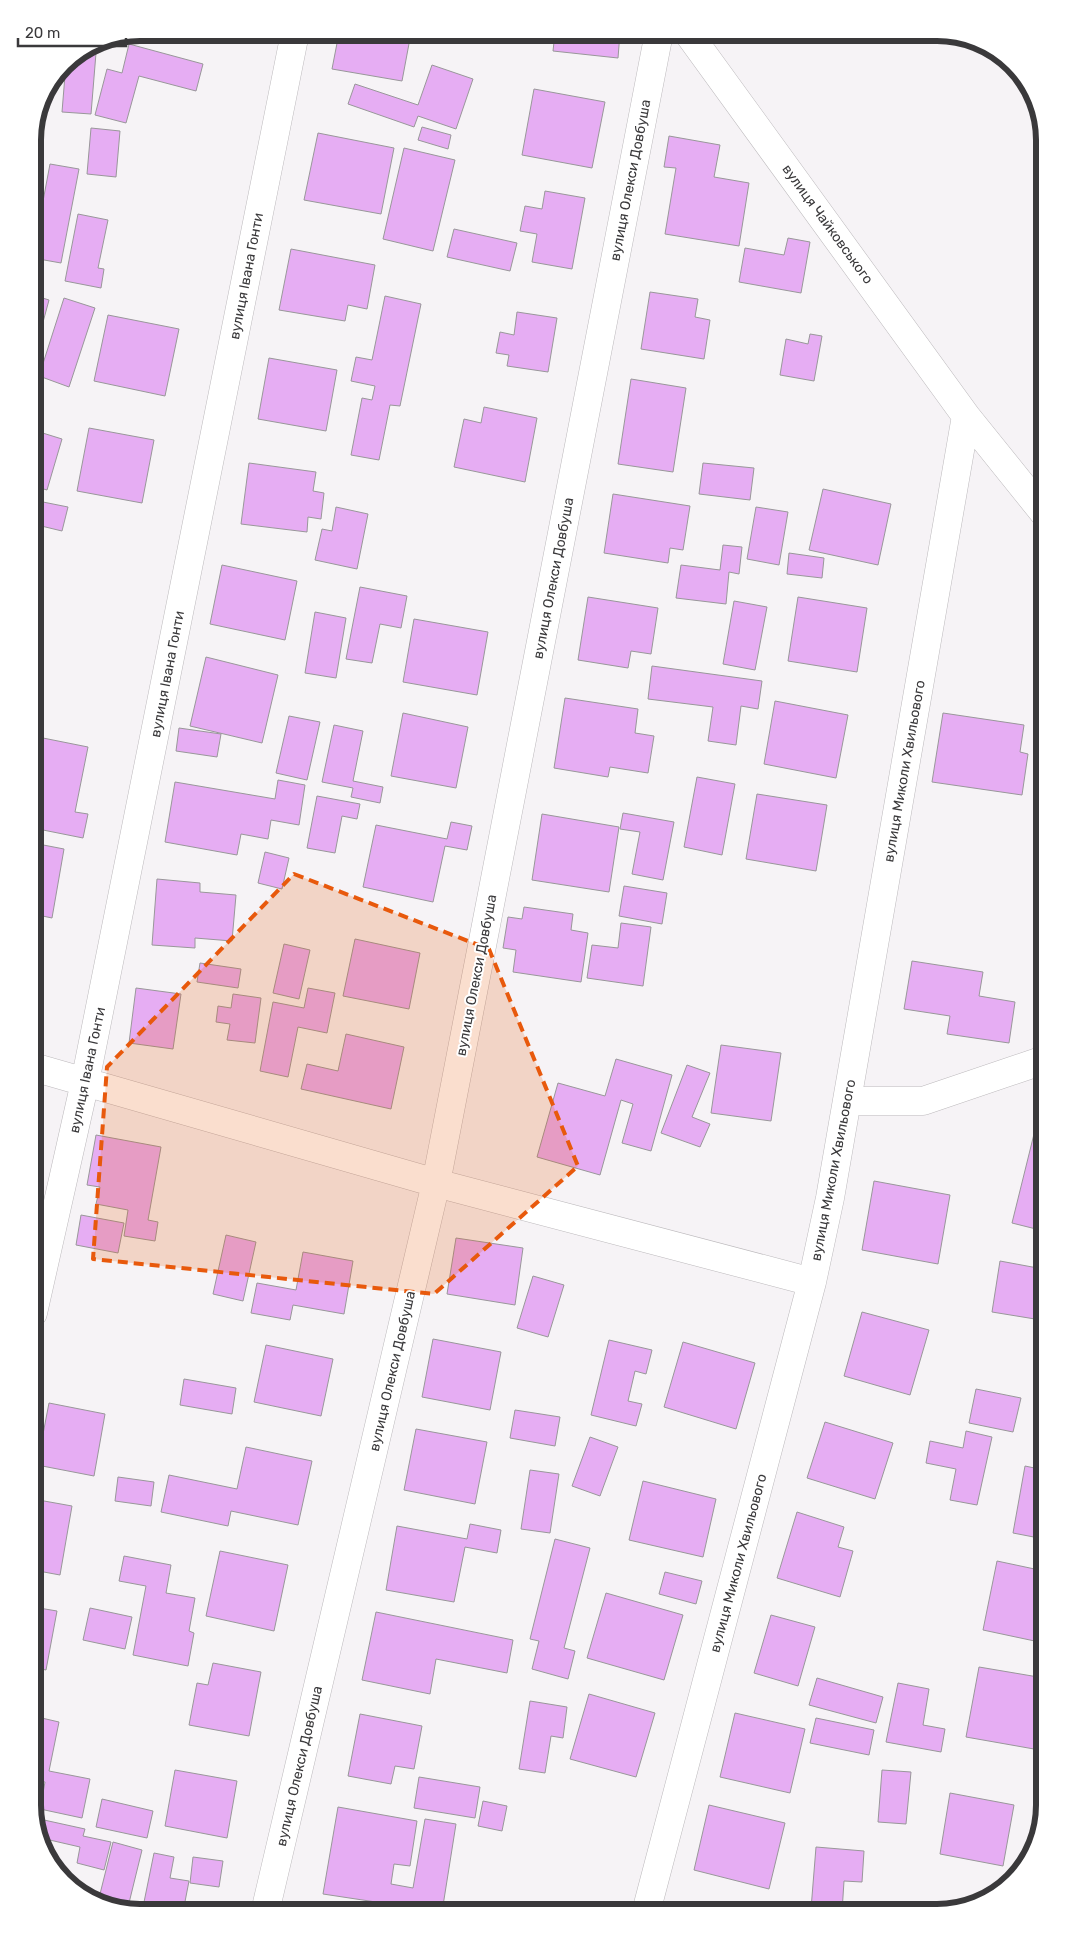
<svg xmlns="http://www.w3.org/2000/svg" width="1077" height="1945" font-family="Rubik,sans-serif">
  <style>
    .building { fill: #e6adf3; stroke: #99979a }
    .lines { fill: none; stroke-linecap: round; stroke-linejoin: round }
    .minor-casing { stroke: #bcb9bc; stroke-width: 29 }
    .minor { stroke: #fff; stroke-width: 28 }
    .marked { fill: #e8590c; fill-opacity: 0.2; stroke: #e8590c; stroke-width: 4; stroke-dasharray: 10 6; stroke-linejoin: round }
    .labels { text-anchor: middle; stroke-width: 4; stroke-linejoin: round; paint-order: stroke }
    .street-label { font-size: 14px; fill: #3a393b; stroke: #fff }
    .rim { fill: none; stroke: #3a393b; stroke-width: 6 }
  </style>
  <rect width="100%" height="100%" fill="#f6f3f6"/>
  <path class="building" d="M339,33H411L402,81L332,69Z
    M490,33H517L516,42L490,39Z
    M555,33H620L618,58L553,51Z
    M129,44L203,64L196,91L139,76L126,123L95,115L107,69L122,73Z
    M83,52L96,53L91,114L62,112L66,63Z
    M432,65L473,79L456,129L418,116L414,127L348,104L355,84L418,105Z
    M534,89L605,102L592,168L522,155Z
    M422,127L451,135L448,149L418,140Z
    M91,128L120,131L116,177L87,174Z
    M318,133L394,148L381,214L304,200Z
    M669,136L720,145L714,177L749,183L739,246L665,234L676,168L664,167Z
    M404,148L455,160L433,251L383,239Z
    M50,164L79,169L61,263L33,258V232L37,233Z
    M545,191L585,198L572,269L532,262L537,234L520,231L525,206L542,209Z
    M78,214L108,220L98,268L104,269L101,288L65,281Z
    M454,229L517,243L510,271L447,257Z
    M788,238L810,242L801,293L739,282L745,248L784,255Z
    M291,249L375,265L367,309L348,305L345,321L279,310Z
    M650,292L698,299L695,317L710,320L704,359L641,349Z
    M33,295L49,300L33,359Z
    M385,296L421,304L400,406L390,405L379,460L351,455L362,398L372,400L375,386L351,381L356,357L372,360Z
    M64,298L95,308L69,387L39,376Z
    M517,312L557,318L548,372L507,366L509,355L496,353L500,332L514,335Z
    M108,315L179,329L165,396L94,381Z
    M810,334L822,336L814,381L780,375L786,339L808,344Z
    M269,358L337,370L326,431L258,419Z
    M631,379L686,388L673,472L618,464Z
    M484,407L537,418L525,482L454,467L464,419L481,423Z
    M89,428L154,440L142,503L77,491Z
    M33,430L62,439L47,490L33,486Z
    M249,463L316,472L313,491L324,493L321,519L308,517L307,532L241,524Z
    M703,463L754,468L750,500L699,494Z
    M823,489L891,504L878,565L809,550Z
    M613,494L690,506L683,550L670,548L668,563L604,553Z
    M33,500L68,507L62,531L33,524Z
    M336,507L368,514L357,569L315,560L322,529L332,531Z
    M756,507L788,512L779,565L747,559Z
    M723,545L742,547L739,574L729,572L726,604L676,598L681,565L720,570Z
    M789,553L824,558L822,578L787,574Z
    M222,565L297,581L285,640L210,624Z
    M360,587L407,596L401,628L380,624L372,663L346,659Z
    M588,597L658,608L651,654L631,651L628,668L578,660Z
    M798,597L867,608L857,672L788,661Z
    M734,601L767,607L755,670L723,664Z
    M315,612L346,618L336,678L305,673Z
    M414,619L488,632L477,695L403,682Z
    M206,657L278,675L262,743L190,726Z
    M652,666L762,681L758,709L741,706L736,745L708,741L713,707L648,699Z
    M565,698L638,709L635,733L654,736L648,773L610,767L608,777L554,768Z
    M775,701L848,715L836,778L764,764Z
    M403,713L468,727L456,788L391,776Z
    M943,713L1024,725L1020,752L1028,754L1022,795L932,782Z
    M289,716L320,722L307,780L276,773Z
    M334,725L363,731L353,781L383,787L380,803L351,797L353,788L322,782Z
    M179,728L221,734L217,757L176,751Z
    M33,736L88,747L75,812L88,814L83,838L33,828Z
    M697,777L735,784L722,855L684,847Z
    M278,780L305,785L299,825L271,820L268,839L241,834L237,855L165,842L175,782L275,799Z
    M757,794L827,805L816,871L746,859Z
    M317,796L360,804L357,819L342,816L335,853L307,848Z
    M623,813L674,822L663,880L632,874L640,832L620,829Z
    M542,814L619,827L609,892L532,880Z
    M451,822L472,826L467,850L445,846L433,902L363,887L376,825L447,839Z
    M33,843L64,849L52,918L33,914Z
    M265,852L289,858L282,889L258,883Z
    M157,879L200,883V892L236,895L232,941L195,938V948L152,945Z
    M624,886L667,893L662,924L619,916Z
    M524,907L573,914L571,930L588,933L581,982L513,972L516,950L503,948L508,917L522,919Z
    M621,923L651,927L643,986L587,978L592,945L618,948Z
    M355,939L420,953L409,1009L343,996Z
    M284,944L310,950L299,999L273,993Z
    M33,950L43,952L33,1012Z
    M912,961L983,972L979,996L1015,1002L1009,1043L947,1034L950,1016L904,1009Z
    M200,963L241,969L238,988L197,982Z
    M136,988L181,994L173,1049L129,1043Z
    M308,988L335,993L327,1033L298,1027L288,1077L260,1071L273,1002L304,1008Z
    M233,994L261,998L255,1043L227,1040L230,1024L216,1022L218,1006L231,1008Z
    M346,1034L404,1047L391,1109L301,1089L307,1064L338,1071Z
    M721,1045L781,1053L771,1121L711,1113Z
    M616,1059L672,1075L651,1151L622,1143L633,1104L621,1100L600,1175L537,1157L558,1083L605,1096Z
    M687,1065L710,1073L692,1117L710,1124L700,1147L661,1133Z
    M1034,1134L1044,1137V1231L1012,1223Z
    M96,1135L161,1147L148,1220L158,1222L155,1241L124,1236L128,1210L96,1204L100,1187L87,1185Z
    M874,1181L950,1195L938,1264L862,1250Z
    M81,1215L124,1223L118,1253L76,1245Z
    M226,1235L256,1242L243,1301L213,1294Z
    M456,1238L523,1248L515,1305L447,1294Z
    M303,1252L353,1261L344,1314L293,1305L290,1320L251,1313L257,1283L296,1290Z
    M1000,1261L1043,1269L1035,1319L992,1312Z
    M533,1276L564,1285L548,1337L517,1328Z
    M862,1312L929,1330L910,1395L844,1376Z
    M433,1339L501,1352L490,1410L422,1397Z
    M609,1340L652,1350L646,1374L635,1371L628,1401L642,1404L636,1426L591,1415Z
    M683,1342L755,1363L736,1429L664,1407Z
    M266,1345L333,1359L321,1416L254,1402Z
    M184,1379L236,1388L232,1414L180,1405Z
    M976,1389L1021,1398L1013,1432L969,1423Z
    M49,1403L105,1414L94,1476L37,1465Z
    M515,1410L560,1417L555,1446L510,1438Z
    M825,1422L893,1443L875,1499L807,1478Z
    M416,1429L487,1442L475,1504L404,1490Z
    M966,1431L992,1437L977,1505L950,1500L956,1469L926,1463L930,1441L963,1448Z
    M590,1437L618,1447L600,1496L572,1486Z
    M246,1447L312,1461L298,1525L231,1511L228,1526L161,1512L169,1475L237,1489Z
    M1025,1466L1044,1470V1539L1013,1533Z
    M530,1470L559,1474L550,1533L521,1529Z
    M118,1477L154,1482L151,1506L115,1501Z
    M643,1481L716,1499L703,1557L629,1540Z
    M33,1499L72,1506L60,1575L33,1570Z
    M797,1512L844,1527L838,1547L853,1551L840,1597L777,1578Z
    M470,1524L501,1530L497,1553L465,1547L454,1602L386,1590L397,1526L467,1539Z
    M555,1539L590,1548L564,1648L575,1651L568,1679L532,1669L539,1641L530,1639Z
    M220,1551L288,1565L274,1631L206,1616Z
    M124,1556L171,1565L166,1593L195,1598L189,1631L194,1633L188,1666L133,1655L146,1586L119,1581Z
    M997,1561L1044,1571V1643L983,1630Z
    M665,1572L702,1581L696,1604L659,1594Z
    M606,1593L683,1615L664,1680L587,1658Z
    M33,1607L57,1611L46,1670L33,1667Z
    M90,1608L132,1617L125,1649L83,1640Z
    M376,1612L513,1640L507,1673L436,1659L430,1694L362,1680Z
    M771,1615L815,1627L798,1686L754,1673Z
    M213,1663L261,1672L249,1736L189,1725L197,1683L208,1685Z
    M979,1667L1044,1678V1688L1034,1749L966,1737Z
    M817,1678L883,1697L876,1723L809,1705Z
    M898,1683L929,1689L923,1725L945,1729L941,1752L886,1742Z
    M589,1694L655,1713L636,1777L570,1759Z
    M530,1701L567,1707L563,1738L551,1736L545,1773L519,1769Z
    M735,1713L805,1729L790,1793L720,1777Z
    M360,1714L422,1726L414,1769L395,1766L391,1784L348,1776Z
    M33,1716L59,1722L49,1771L90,1779L82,1818L40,1809L45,1782L33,1779Z
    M816,1718L874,1730L869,1755L810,1743Z
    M175,1770L237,1781L227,1838L165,1826Z
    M882,1770L911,1772L906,1824L878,1822Z
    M419,1777L480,1787L475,1818L414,1808Z
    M950,1793L1014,1805L1003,1866L940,1854Z
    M102,1799L153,1811L147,1838L96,1827Z
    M483,1801L507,1806L502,1831L478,1826Z
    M709,1805L785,1823L769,1889L694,1870Z
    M338,1807L417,1821L410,1866L394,1864L391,1884L413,1888L425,1819L456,1824L442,1912L323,1894Z
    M44,1820L85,1829L83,1836L111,1842L104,1870L77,1863L80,1847L41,1838Z
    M113,1842L142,1850L129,1903L115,1899L113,1905L80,1894L76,1889L100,1894Z
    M816,1847L864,1851L862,1882L844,1881L842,1912L811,1909Z
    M154,1853L174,1857L170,1878L189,1881L183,1912H142Z
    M193,1857L223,1861L219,1887L190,1883Z"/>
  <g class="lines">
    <g class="minor-casing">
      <path id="minor" d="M688,33L966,416L1044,513
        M33,1067L436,1183L812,1282
        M847,1101H923L1044,1060
        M33,1313L85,1082L295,33
        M265,1912L436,1183L659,33
        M646,1912L812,1282L830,1198L966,416"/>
    </g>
    <use href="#minor" class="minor"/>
  </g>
  <path class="marked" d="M294,874L489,949L578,1166L434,1294L93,1259L107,1067Z"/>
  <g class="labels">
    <g class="street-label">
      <text transform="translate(630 180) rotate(-79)" y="5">вулиця Олекси Довбуша</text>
      <text transform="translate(828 224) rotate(54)" y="5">вулиця Чайковського</text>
      <text transform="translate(246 276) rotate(-79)" y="5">вулиця Івана Гонти</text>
      <text transform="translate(553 578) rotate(-79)" y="5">вулиця Олекси Довбуша</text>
      <text transform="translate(167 674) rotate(-79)" y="5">вулиця Івана Гонти</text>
      <text transform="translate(904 771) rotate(-80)" y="5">вулиця Миколи Хвильового</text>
      <text transform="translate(476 975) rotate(-79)" y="5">вулиця Олекси Довбуша</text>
      <text transform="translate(87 1070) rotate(-78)" y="5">вулиця Івана Гонти</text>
      <text transform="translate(833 1170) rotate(-79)" y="5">вулиця Миколи Хвильового</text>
      <text transform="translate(392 1371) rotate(-77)" y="5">вулиця Олекси Довбуша</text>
      <text transform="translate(738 1563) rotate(-75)" y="5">вулиця Миколи Хвильового</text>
      <text transform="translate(299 1766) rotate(-77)" y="5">вулиця Олекси Довбуша</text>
    </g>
  </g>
  <path d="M0 0H1077V1945H0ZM140 41H937A99 99 0 0 1 1036 140V1805A99 99 0 0 1 937 1904H140A99 99 0 0 1 41 1805V140A99 99 0 0 1 140 41Z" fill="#fff" fill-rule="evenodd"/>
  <path class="rim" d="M140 41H937A99 99 0 0 1 1036 140V1805A99 99 0 0 1 937 1904H140A99 99 0 0 1 41 1805V140A99 99 0 0 1 140 41Z"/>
  <path d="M18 38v8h108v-8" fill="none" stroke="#3a393b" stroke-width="2.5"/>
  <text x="25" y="38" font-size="15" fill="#3a393b" stroke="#ffffff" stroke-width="4" paint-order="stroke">20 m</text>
</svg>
